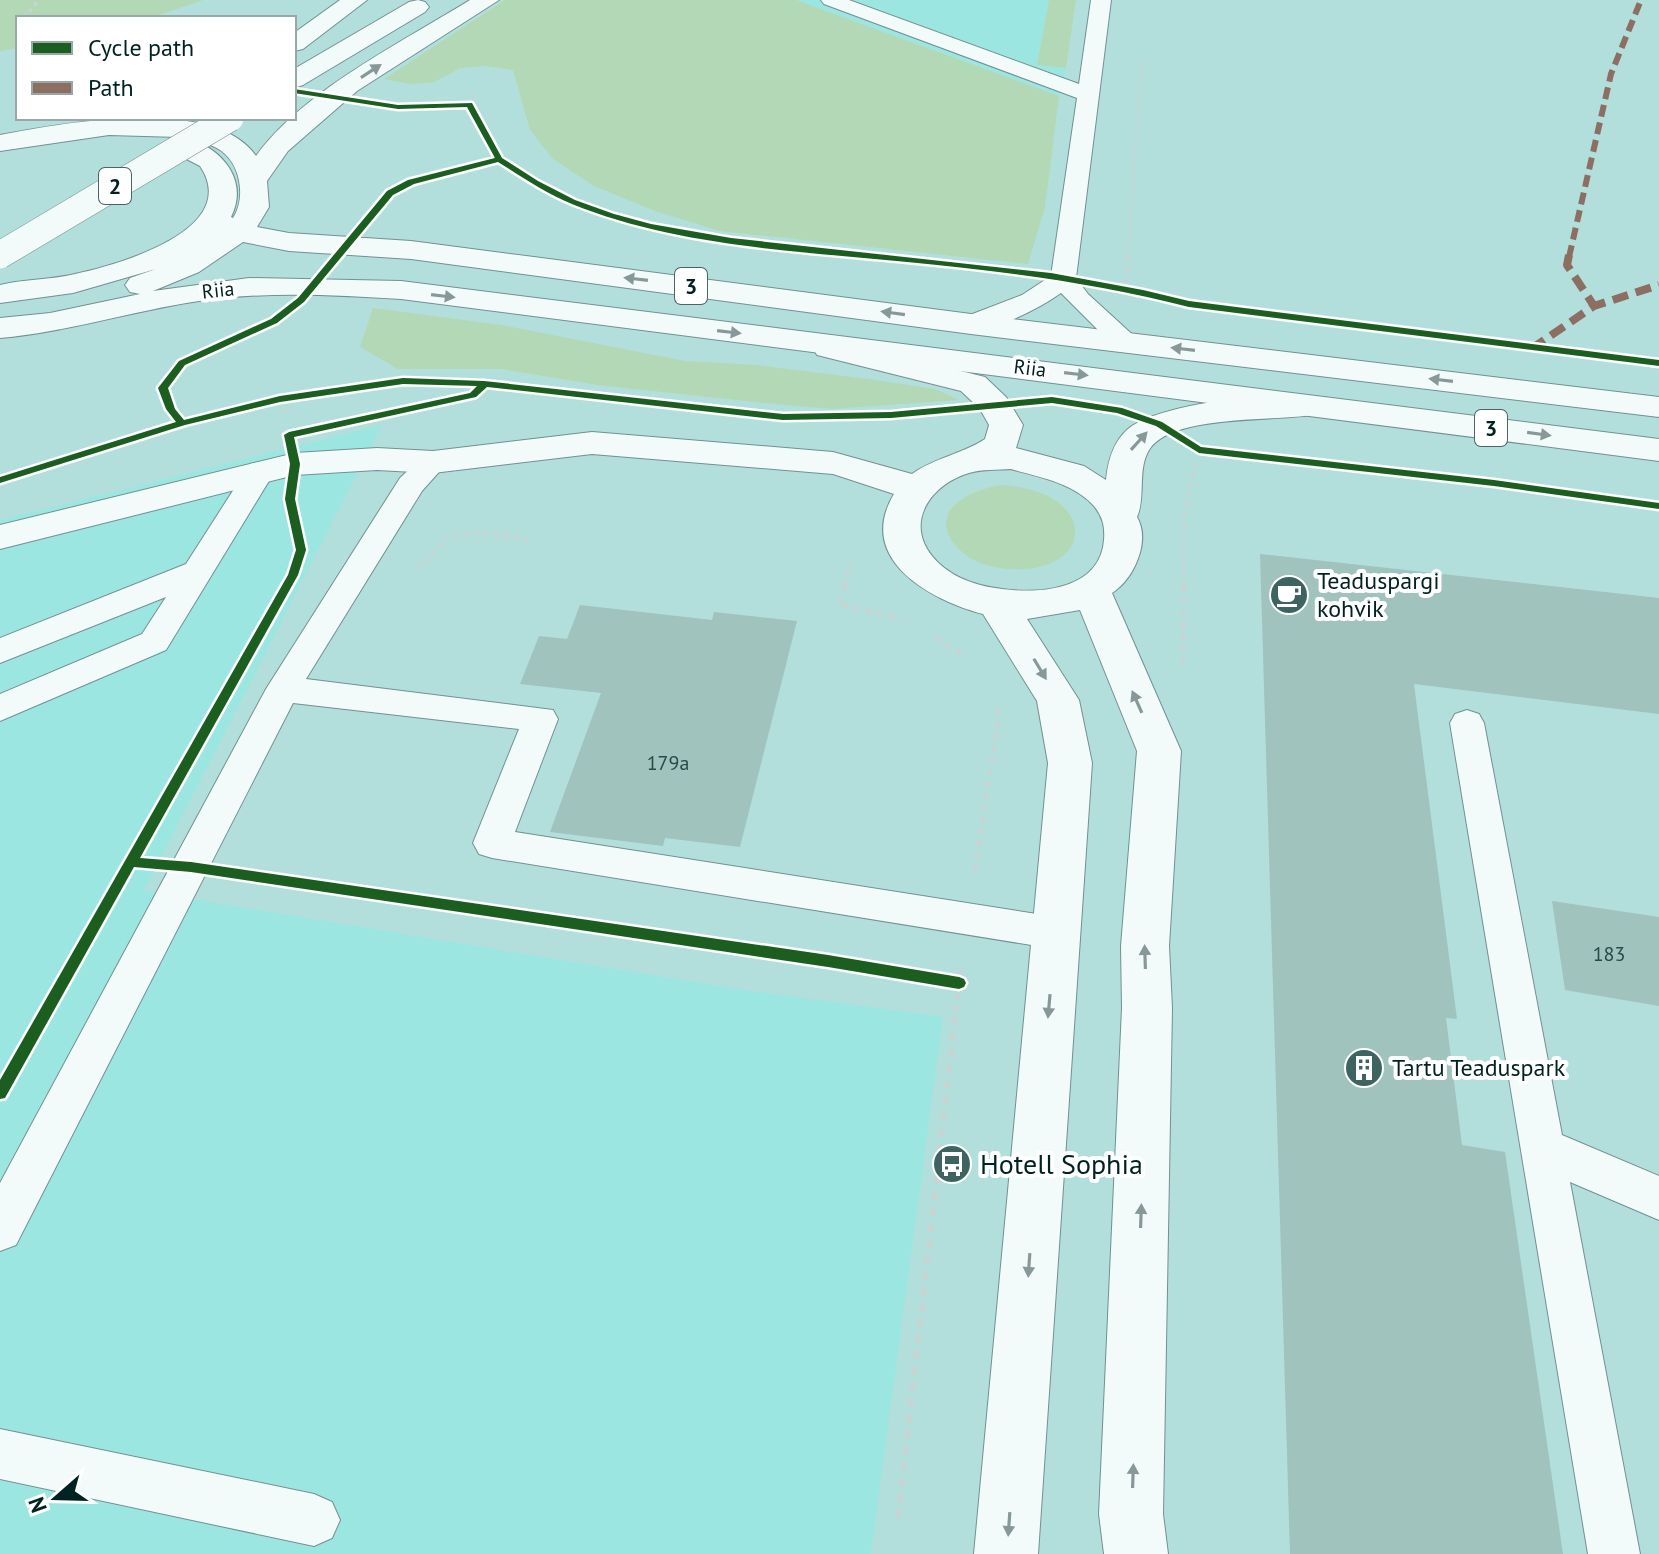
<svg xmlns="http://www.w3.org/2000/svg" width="1659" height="1554" font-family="'PT Sans',sans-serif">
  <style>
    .built { fill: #9ce6e2 }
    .green { fill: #b3d8b6 }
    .building { fill: #a0c3bd }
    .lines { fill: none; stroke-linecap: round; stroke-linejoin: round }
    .service-casing { stroke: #719190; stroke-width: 2 }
    .minor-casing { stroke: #719190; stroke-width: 2 }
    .trunk-casing { stroke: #719190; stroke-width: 2 }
    .path-far3 { stroke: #c6d5d4; stroke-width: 3; stroke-dasharray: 4 4; stroke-linecap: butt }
    .path-far2 { stroke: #c6d5d4; stroke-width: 4; stroke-dasharray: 5 5; stroke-linecap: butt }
    .path-far1 { stroke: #c6d5d4; stroke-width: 5; stroke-dasharray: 6 6; stroke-linecap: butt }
    .path { stroke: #c6d5d4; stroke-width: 6; stroke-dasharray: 8 8; stroke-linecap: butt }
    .service { fill: #f3fafa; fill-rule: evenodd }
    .minor { fill: #f3fafa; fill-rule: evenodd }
    .trunk { fill: #f3fafa; fill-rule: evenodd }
    .trunk-bridge-casing { stroke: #719190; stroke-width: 28; stroke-linecap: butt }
    .trunk-bridge { stroke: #f3fafa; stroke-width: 27 }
    .quiet-far1 { stroke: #8d6e63; stroke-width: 6; stroke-dasharray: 12 6; stroke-linecap: butt }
    .quiet { stroke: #8d6e63; stroke-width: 8; stroke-dasharray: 16 8; stroke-linecap: butt }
    .cycleway-casing { stroke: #fff; stroke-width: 5 }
    .cycleway { fill: #1b5e20; fill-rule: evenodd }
    .oneway { fill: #869998 }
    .labels { text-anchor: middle; stroke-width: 8; stroke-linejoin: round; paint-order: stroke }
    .far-street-label { font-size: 20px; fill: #002220; stroke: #fff }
    .number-label { font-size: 20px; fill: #284a47 }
    .shield { fill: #fff; stroke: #4c6463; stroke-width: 2 }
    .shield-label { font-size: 22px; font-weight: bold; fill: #002220 }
    .poi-label { font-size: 24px; fill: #002220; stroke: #fff; text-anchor: start }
    .near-poi-label { font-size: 28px; fill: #002220; stroke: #fff; text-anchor: start }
  </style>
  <rect width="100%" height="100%" fill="#b2dfdc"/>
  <path class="built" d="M796,0H1049L1037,65L1066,68L1059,96Z
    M382,425L144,891L731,988L943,1017L871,1554H0V520Z"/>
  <path class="green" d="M0,0H203L151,18H18V48L0,51Z
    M505,0H796L1059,96L1045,207L1028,264L720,231L655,211L594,186L553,159L530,130L513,70L485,66L460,68L434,82L410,84L384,79Z
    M1049,0H1076L1066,68L1037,65Z
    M373,308L501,325L685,361L757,365L869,379L935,389L959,400L831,409L765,403L597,385L501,369H398L360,347Z
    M1001,485C1105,491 1095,581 1000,568C985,566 967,559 957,547C925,511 970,490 1001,485Z"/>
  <path class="building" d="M1260,554L1659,598V714L1414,684L1457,1019L1446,1018L1462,1145L1505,1152L1563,1554H1290Z
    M580,605L712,620L714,612L797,621L740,847L665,838L663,846L550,832L601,693L520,684L539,636L567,639Z
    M1552,901L1659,917V1006L1565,990Z"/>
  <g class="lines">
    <g class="service-casing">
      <path id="service" d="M821,0H849L1079,84L1091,0H1111L1076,278L1088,294L1135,337L1139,343L1135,349H1117L1061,293C1040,308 987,336 962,330L958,324L962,318L1022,295L1051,276L1077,98L824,4Z
        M433,453L443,456L448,462L422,491L306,679L553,710L558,719L515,832L1056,917L1070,921L1076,933L1070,945L1056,949L492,858L479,854L473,843L519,729L293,703L16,1245L0,1251V1183L266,689L400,478L423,456Z
        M260,462L270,464L275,471L166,650L0,721V694L142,634L166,597L0,663V638L186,564L250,464Z
        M1467,710L1479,714L1484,723L1562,1135L1659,1176V1220L1570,1182L1640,1554H1588L1450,723L1455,714Z
        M0,1429L314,1494L332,1502L340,1520L332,1538L314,1546L0,1479Z"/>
    </g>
    <g class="minor-casing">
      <path id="minor" d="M829,338L985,377L1006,397L1023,425L1016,448L1084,466L1106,480C1108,461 1113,442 1128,429C1159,403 1284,389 1323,399L1328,406L1323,413C1283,423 1172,412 1149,450C1137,470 1146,497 1137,517C1151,541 1134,579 1112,593L1181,751L1169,946L1172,1008L1163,1514L1168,1554H1104L1099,1514L1122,1008L1121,946L1137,751L1080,610L1027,619L1079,700L1092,763L1038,1554H974L1048,763L1037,701L983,614C930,600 855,559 894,494L833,474L592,454L433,473L377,470L295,475L0,549V525L295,453L377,448L433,451L592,432L833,452L912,474C934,458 962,454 985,439L989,425L980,409L961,391L817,355L813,348L817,341ZM1011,469C1039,477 1074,483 1094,506C1103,517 1105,527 1104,540C1100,590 1040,594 1002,589C976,586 949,577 932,556C904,521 932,484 969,473C982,469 998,470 1011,469Z"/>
    </g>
    <g class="trunk-casing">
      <path id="trunk" d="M340,0H367L303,49L294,51V33Z
        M418,0L425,2L429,7L425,12L303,85L294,88V69L409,2Z
        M470,0H499L357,91L288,151L267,181L269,207L257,227L289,233L411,241L971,314L1659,397V417L971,334L411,259L289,251L243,242L199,272L153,291L249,278L401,281L1659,439V461L401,299C334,295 266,291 199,301C132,311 68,332 0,338V318L50,313L140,294L130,292L125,285L130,278L156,269L73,293L0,303V285C25,279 50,280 75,274C117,265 243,230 200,166L171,151L167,145L171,139L179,137L109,135L0,151V135C63,123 214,95 256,156C303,91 402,42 470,0ZM190,139C201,142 211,144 220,150C241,164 246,198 233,218L231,217C249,181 223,150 190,139Z"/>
    </g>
    <path class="path-far3" d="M24,18L39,0
      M469,105L474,92
      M1128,257L1142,61"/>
    <path class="path-far2" d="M1126,282L1128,255
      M280,399L285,418
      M397,412L473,395L484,384
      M292,509L301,550L292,577
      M417,564L423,565L448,537L478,533L534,541
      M844,587L852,558
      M1184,587V518L1196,463"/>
    <path class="path-far1" d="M845,585L839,605L903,619
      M936,638L964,656
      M1183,664L1184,585
      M975,870L999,717L997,706
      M245,875L959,983
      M48,1011L60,990
      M956,1011L961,967"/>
    <path class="path" d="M0,1093L49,1009
      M898,1518L956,1009"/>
    <use href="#service" class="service"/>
    <use href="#minor" class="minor"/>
    <use href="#trunk" class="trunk"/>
    <g class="trunk-bridge-casing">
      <path id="trunk-bridge" d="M0,255L230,118"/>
    </g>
    <use href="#trunk-bridge" class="trunk-bridge"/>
    <path class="quiet-far1" d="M1569,257L1611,74L1641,0"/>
    <path class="quiet" d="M1569,255L1567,265L1594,306
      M1531,349L1594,306L1659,285"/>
    <g class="cycleway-casing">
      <path id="cycleway" d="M294,89L398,105L472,103L502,158L538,181L575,200L614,214L651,224L731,238L1051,273L1143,290L1189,301L1659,360V366L1189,307C1096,283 1002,271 907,262C796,251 675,246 572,204C545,193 522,177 498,162L414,184L393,195L304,302L277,323L185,365L168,388L175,409L184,420L280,396L403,378L484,381L783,414L891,412L1052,397L1122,408L1162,422L1201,447L1494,480L1659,503V509L1494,486L1199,453L1156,426L1117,413L1052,403L891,418L783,420L487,387L476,397L294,437L300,464L295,499L306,550L298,575L140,858L191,862L828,955L959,977L964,979L966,983L964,987L959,989L828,967L191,872L134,867L5,1098L0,1099V1080L288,575L296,550L285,499L290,464L284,435L289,432L470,393L477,386L403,384L280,402L185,425L0,483V477L176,422L166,409L158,388L179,361L271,319L298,298L387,191L408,180L495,158L467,107L398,109L294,93Z"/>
    </g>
    <use href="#cycleway" class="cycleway"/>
  </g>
  <defs><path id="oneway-solid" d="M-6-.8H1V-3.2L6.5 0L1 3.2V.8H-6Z" transform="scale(2)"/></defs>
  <g class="oneway">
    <use href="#oneway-solid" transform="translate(371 71) rotate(-33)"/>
    <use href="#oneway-solid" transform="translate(636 279) rotate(-173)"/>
    <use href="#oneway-solid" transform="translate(443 296) rotate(7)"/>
    <use href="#oneway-solid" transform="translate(893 313) rotate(-172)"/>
    <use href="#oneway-solid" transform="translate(729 332) rotate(7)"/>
    <use href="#oneway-solid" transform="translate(1183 349) rotate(-173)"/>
    <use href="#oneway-solid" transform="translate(1076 374) rotate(7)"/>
    <use href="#oneway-solid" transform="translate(1441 380) rotate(-173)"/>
    <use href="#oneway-solid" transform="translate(1539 434) rotate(8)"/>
    <use href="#oneway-solid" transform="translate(1139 441) rotate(-48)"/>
    <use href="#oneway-solid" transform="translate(1040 669) rotate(59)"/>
    <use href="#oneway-solid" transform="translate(1137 702) rotate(-114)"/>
    <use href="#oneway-solid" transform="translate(1145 957) rotate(-92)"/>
    <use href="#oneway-solid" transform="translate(1049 1006) rotate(95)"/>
    <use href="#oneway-solid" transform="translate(1141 1216) rotate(-88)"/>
    <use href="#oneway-solid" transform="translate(1029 1265) rotate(94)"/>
    <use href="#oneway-solid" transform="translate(1133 1476) rotate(-88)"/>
    <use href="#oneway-solid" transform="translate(1009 1524) rotate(94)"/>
  </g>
  <defs>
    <g id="cafe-disc" transform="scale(2)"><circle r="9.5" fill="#3e6462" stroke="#fff"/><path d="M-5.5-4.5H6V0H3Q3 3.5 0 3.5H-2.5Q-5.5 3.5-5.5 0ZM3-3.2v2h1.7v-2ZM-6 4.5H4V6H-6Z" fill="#fff"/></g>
    <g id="building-disc" transform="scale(2)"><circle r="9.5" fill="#3e6462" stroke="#fff"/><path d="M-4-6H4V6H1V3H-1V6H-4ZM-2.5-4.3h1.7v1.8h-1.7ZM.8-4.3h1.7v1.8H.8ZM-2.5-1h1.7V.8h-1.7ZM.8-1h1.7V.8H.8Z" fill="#fff"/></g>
    <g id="bus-disc" transform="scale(2)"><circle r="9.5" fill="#3e6462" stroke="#fff"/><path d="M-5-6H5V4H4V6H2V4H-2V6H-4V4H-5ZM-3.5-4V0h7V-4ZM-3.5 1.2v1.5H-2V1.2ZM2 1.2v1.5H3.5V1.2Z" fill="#fff"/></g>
  </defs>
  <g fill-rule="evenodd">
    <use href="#cafe-disc" x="1289" y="595"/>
    <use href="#building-disc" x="1364" y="1068"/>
    <use href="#bus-disc" x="952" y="1164"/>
  </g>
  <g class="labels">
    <g class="far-street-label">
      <text transform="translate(218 290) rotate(-6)" y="7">Riia</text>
      <text transform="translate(1030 368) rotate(7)" y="7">Riia</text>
    </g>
    <g class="number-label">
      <text x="668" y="770">179a</text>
      <text x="1609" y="961">183</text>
    </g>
    <g class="shield">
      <rect x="99" y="168" width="32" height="36" rx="6"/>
      <rect x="675" y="268" width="32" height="36" rx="6"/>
      <rect x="1475" y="410" width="32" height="36" rx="6"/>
    </g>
    <g class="shield-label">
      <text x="115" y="194">2</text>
      <text x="691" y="294">3</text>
      <text x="1491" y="436">3</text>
    </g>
    <g class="poi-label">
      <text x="1317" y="589">Teaduspargi<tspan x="1317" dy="28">kohvik</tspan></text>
      <text x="1392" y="1076">Tartu Teaduspark</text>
    </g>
    <g class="near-poi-label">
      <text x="980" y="1174">Hotell Sophia</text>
    </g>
  </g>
  <rect x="16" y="16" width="280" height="104" fill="#ffffff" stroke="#99a7a6" stroke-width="2"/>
  <rect x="32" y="42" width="40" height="12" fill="#1b5e20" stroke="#99a7a6" stroke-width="2"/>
  <text x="88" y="56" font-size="24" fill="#002220">Cycle path</text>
  <rect x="32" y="82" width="40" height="12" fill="#8d6e63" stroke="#99a7a6" stroke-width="2"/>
  <text x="88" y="96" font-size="24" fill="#002220">Path</text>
  <g transform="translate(56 1498) rotate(250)" stroke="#ffffff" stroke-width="6" paint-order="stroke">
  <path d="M0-6L14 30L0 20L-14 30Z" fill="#002220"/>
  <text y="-12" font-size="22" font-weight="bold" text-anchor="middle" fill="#002220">N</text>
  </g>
</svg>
